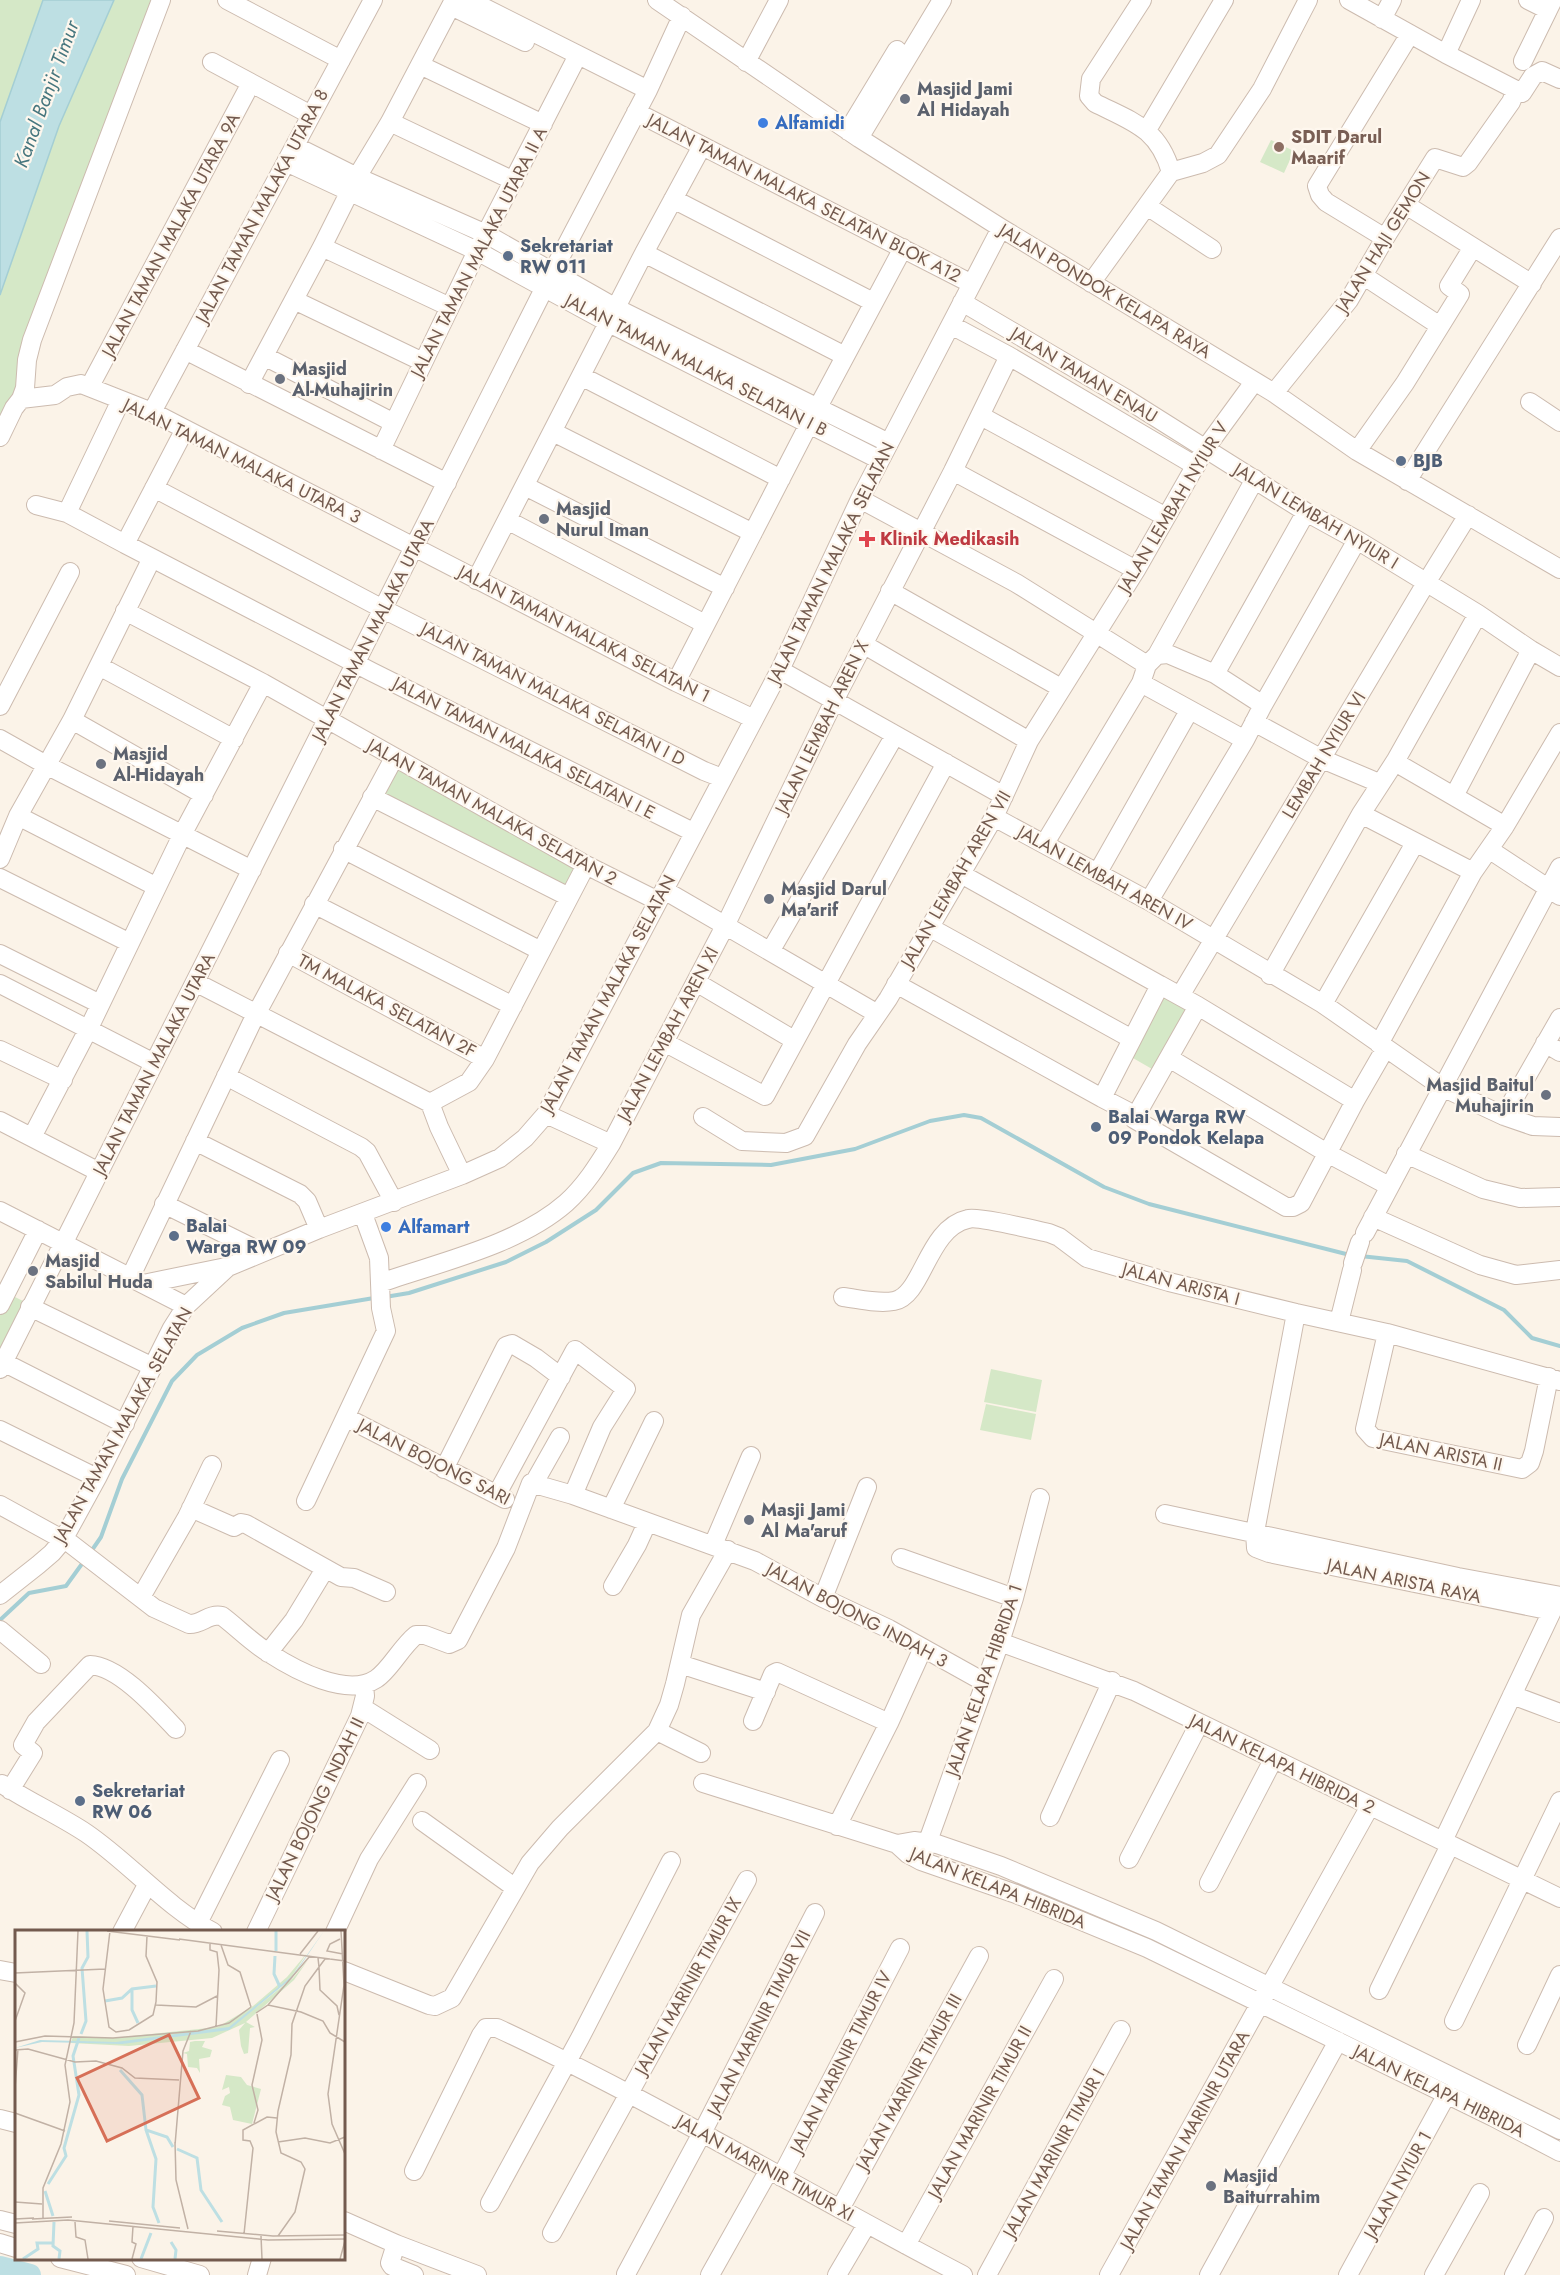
<svg xmlns="http://www.w3.org/2000/svg" width="1560" height="2275" font-family="Jost,sans-serif">
  <style>
    .green { fill: #d5e8c7 }
    .water { fill: #bddfe3; stroke: #a4ced4; stroke-width: 1.5 }
    .lines { fill: none; stroke-linecap: round; stroke-linejoin: round }
    .stream { stroke: #a4ced4; stroke-width: 4 }
    .river { stroke: #bddfe3; stroke-width: 22 }
    .minor-casing { stroke: #ccbbaf; stroke-width: 20 }
    .minor { stroke: #fff; stroke-width: 18 }
    .worship-dot { fill: #6b7280; stroke: #fef7ee; stroke-width: 2 }
    .shop-dot { fill: #3f7fe0; stroke: #fef7ee; stroke-width: 2 }
    .education-dot { fill: #8d6e63; stroke: #fef7ee; stroke-width: 2 }
    .service-dot { fill: #5c6f8a; stroke: #fef7ee; stroke-width: 2 }
    .health-dot { fill: #e0444e; stroke: #fef7ee; stroke-width: 2 }
    .labels { text-anchor: middle; stroke-width: 4.5; stroke-linejoin: round; paint-order: stroke }
    .worship-label { font-size: 18px; font-weight: bold; fill: #5b616d; stroke: #fef7ee; text-anchor: start }
    .shop-label { font-size: 18px; font-weight: bold; fill: #366cbe; stroke: #fef7ee; text-anchor: start }
    .education-label { font-size: 18px; font-weight: bold; fill: #785e54; stroke: #fef7ee; text-anchor: start }
    .street-label { font-size: 18px; fill: #735a4e; stroke: #fef7ee }
    .service-label { font-size: 18px; font-weight: bold; fill: #4e5e75; stroke: #fef7ee; text-anchor: start }
    .health-label { font-size: 18px; font-weight: bold; fill: #be3a42; stroke: #fef7ee; text-anchor: start }
    .water-label { font-size: 20px; font-style: italic; fill: #46767e; stroke: #fef7ee }
    .inset-river { fill: none; stroke: #bddfe3; stroke-width: 3 }
    .inset-road { fill: none; stroke: #c1b1a5; stroke-width: 1.5 }
    .view { fill: #d66f57; fill-opacity: 0.15; stroke: #d66f57; stroke-width: 3 }
    .inset-edge { fill: none; stroke: #735a4e; stroke-width: 3 }
  </style>
  <rect width="100%" height="100%" fill="#fbf3e8"/>
  <path class="green" d="M0,0H161L32,340L25,388L0,425Z
    M1271,140L1294,151L1284,173L1260,162Z
    M394,764L582,863L566,894L378,794Z
    M1160,994L1187,1010L1152,1069L1126,1054Z
    M9,1294L25,1302L0,1350V1311Z
    M991,1369L1042,1380L1036,1412L984,1402Z
    M986,1404L1036,1414L1031,1440L980,1430Z"/>
  <path class="water" d="M43,0H114L59,126L0,295V122Z"/>
  <g class="lines">
    <path class="stream" d="M1360,1256L1407,1261L1504,1310L1532,1338L1560,1346
      M385,1297L409,1293L506,1262L546,1242L596,1210L633,1173L661,1163L771,1165L855,1149L930,1121L964,1115L981,1118L1104,1187L1149,1204L1350,1255
      M90,1553L101,1537L122,1479L172,1381L197,1355L242,1328L284,1313L374,1298
      M0,1620L29,1593L66,1586L84,1561"/>
    <path class="river" d="M0,2267L30,2275"/>
    <g class="minor-casing">
      <path id="minor" d="M227,0L341,60
        M469,0L648,90
        M657,0L859,138L1001,228L1274,393L1357,451L1560,569
        M1349,0L1446,54
        M1471,0L1446,54L1522,93L1533,76L1542,71L1560,79
        M1528,0L1548,10L1553,0
        M451,6L525,42
        M1382,19L1392,0
        M1523,61L1548,10
        M212,62L311,115
        M746,62L779,0
        M420,65L543,124
        M636,112L972,284
        M390,122L514,181
        M1147,130L1224,0
        M848,131L897,50
        M859,138L942,0
        M295,146L357,177L486,234L616,308L889,443
        M286,162L477,251L609,323L880,460
        M1171,172L1203,163L1218,155L1262,89L1308,0
        M673,199L873,302
        M1406,205L1532,284
        M1147,206L1212,249
        M1385,238L1326,202L1320,195L1317,186L1410,34
        M322,247L450,307
        M644,253L845,356
        M1364,276L1440,326
        M1091,283L1171,172C1158,128 1133,122 1095,103L1089,96L1091,79L1142,0
        M294,300L423,362
        M962,302L1125,398L1306,512L1357,540L1478,614L1531,650L1560,667
        M951,325L1009,356L1196,466
        M185,350L447,483
        M264,356L394,423
        M581,376L781,479
        M249,384L322,247L357,177L390,122L454,0
        M90,386L251,83
        M1274,393L1349,300L1385,238L1435,158L1463,167L1468,163L1511,102L1516,90
        M21,399L55,395L67,387L81,384L152,412L676,682L754,719
        M121,400L67,513L125,544L185,429
        M1530,402L1560,422
        M152,412L373,0
        M981,416L1166,517
        M553,432L753,533
        M0,437L14,408L21,399L25,388L27,360L32,340L161,0
        M381,450L477,251L578,55
        M1357,451L1405,383L1460,294L1449,286L1473,247
        M953,471L1136,570
        M1407,481L1560,238
        M525,486L725,588
        M154,488L383,609L704,771L722,778
        M860,499L1016,583L1147,665
        M36,505L67,513
        M507,520L705,624
        M125,544L372,672L693,832
        M476,580L644,253L702,146
        M890,591L1061,688
        M125,611L263,683L586,865L658,901
        M863,644L1029,741
        M1168,654L1215,674L1263,705L1245,740L1141,683L1147,665L1157,655Z
        M1157,655L1255,479
        M99,666L234,739
        M780,670L1004,796
        M1215,674L1306,512
        M676,682L809,424L903,248
        M1263,705L1357,540
        M0,706L70,572
        M72,720L204,795
        M1254,722L1322,759L1379,783
        M0,739L48,766L252,870
        M1395,762L1505,826
        M1454,796L1531,650
        M372,797L569,897
        M1361,814L1473,872
        M18,816L157,887
        M994,817L1149,901L1323,1004L1442,1087L1504,1116L1533,1126L1560,1127
        M1045,843L1141,683
        M343,849L541,951
        M1490,850L1560,896
        M0,859L18,816L72,720L152,558
        M1098,872L1189,711
        M961,874L1160,985
        M0,878L130,943
        M664,890L876,1013
        M1149,901L1245,740
        M314,904L513,1006
        M929,927L1132,1039
        M771,950L895,735
        M288,953L485,1059
        M0,954L100,1004
        M1270,975L1361,814L1396,760L1478,614
        M195,982L430,1103L439,1127L462,1175
        M696,982L794,1040
        M0,984L154,1063
        M896,984L1102,1098
        M1160,985L1198,1006L1134,1119L1127,1111L1102,1098Z
        M1180,996L1426,583L1468,515
        M1323,1004L1415,843
        M1198,1006L1355,1101
        M664,1042L765,1096L946,763
        M1545,1043L1560,1052
        M1379,1044L1473,872L1505,826L1560,733
        M0,1050L63,1080
        M1169,1058L1327,1153L1389,1186
        M226,1076L361,1147L367,1152L394,1202
        M430,1103L469,1082L485,1059L586,865
        M546,1114L611,1144
        M1504,1116L1560,1018
        M703,1117L742,1141L786,1143L805,1136L857,1044L888,999L994,817L1029,741L1136,570L1205,449L1254,382
        M1134,1119L1286,1207H1293L1301,1203L1355,1101L1385,1049
        M0,1121L99,1172
        M32,1137L89,1028L183,833L263,683
        M195,1141L300,1194L307,1201L319,1229
        M1406,1154L1483,1189L1520,1198L1560,1197
        M164,1204L261,1252
        M0,1211L186,1306
        M1373,1217L1480,1265L1516,1275L1560,1270
        M1365,1233L1560,867
        M1353,1263L1360,1242
        M130,1278L253,1020L394,758
        M380,1283C440,1262 518,1245 566,1203C585,1186 598,1165 611,1144L726,924L834,701L953,471L1009,356
        M143,1284L226,1267
        M843,1297C859,1299 878,1304 894,1301C923,1296 927,1228 968,1219C977,1216 1035,1230 1049,1233L1059,1237L1087,1258L1169,1282L1296,1313L1387,1333L1560,1381
        M0,1305L38,1230
        M30,1307L153,1367
        M1296,1313L1255,1532L1256,1548L1269,1553L1552,1611L1560,1596
        M1339,1322L1352,1270
        M1387,1333L1365,1429L1373,1438L1522,1469L1530,1463L1534,1451L1549,1377
        M3,1362L125,1424
        M0,1369L553,271L648,90L682,16
        M347,1418L505,1499
        M0,1430L97,1478
        M444,1469L506,1346L512,1344L536,1358L561,1377
        M534,1483L560,1437
        M497,1494L575,1350L626,1389L602,1427L573,1495
        M306,1501L386,1331L381,1308L379,1258L363,1214
        M0,1505L71,1544L154,1608L189,1624C201,1625 209,1613 222,1616C238,1628 252,1643 269,1653C295,1670 347,1698 376,1679C390,1670 401,1647 416,1635H425L449,1644L458,1640L506,1548L531,1483L573,1495L755,1561L823,1598L889,1629L984,1682
        M191,1508L234,1527L241,1523L246,1524L341,1577L354,1578L386,1592
        M611,1509L654,1421
        M1165,1514L1458,1577L1560,1596
        M713,1545L751,1456
        M901,1558L1014,1598
        M613,1586L637,1545L647,1523
        M0,1595L38,1565L52,1553L63,1540L97,1478L172,1328L186,1306L228,1267L319,1229L462,1175L500,1158L525,1138L546,1114L780,670L860,499L1001,228
        M141,1597L187,1517L212,1465
        M823,1598L867,1487
        M0,1630L41,1664
        M1000,1642L1134,1691L1560,1898
        M268,1653L294,1620L325,1569
        M680,1664L766,1692
        M1512,1695L1560,1713
        M363,1708L430,1750
        M753,1721L773,1674L777,1672L889,1723
        M657,1731L701,1753
        M703,1783L897,1844L908,1854L921,1861L1016,1894L1147,1948L1493,2117L1560,2152
        M2,1784C29,1802 59,1815 86,1833C130,1863 165,1906 213,1932
        M10,1790L33,1753L23,1745L36,1722L90,1665C119,1666 157,1709 176,1729
        M1050,1817L1112,1681
        M422,1821L514,1887
        M837,1826L889,1723L923,1648
        M1443,1841L1552,1611
        M897,1844L914,1841L937,1844L1001,1866L1156,1931L1560,2130
        M924,1852L1000,1642L1014,1598L1040,1498
        M1129,1859L1199,1724
        M1209,1883L1273,1760
        M198,1923L280,1760
        M122,1932L147,1885
        M256,1932L360,1716L365,1696L364,1685
        M335,1932L369,1859L417,1783
        M0,1970L16,1973
        M344,1971L429,2005L435,2006L452,1998L530,1863L560,1828L657,1731L669,1705L675,1684L691,1615L728,1550
        M1379,1990L1450,1845
        M1454,2021L1560,1801
        M1527,2045L1560,1975
        M0,2119L16,2123
        M414,2171L481,2035L486,2028H497C656,2102 807,2194 963,2275
        M781,2177L900,1948
        M490,2203L580,2038L671,1861
        M840,2209L979,1956
        M0,2220L16,2224
        M344,2221L396,2244
        M552,2233L747,1880
        M0,2243L16,2248
        M906,2245L1054,1979
        M60,2258L126,2275
        M141,2258L200,2275
        M626,2274L702,2133L815,1913
        M257,2275L262,2258
        M414,2275L392,2266L390,2263L396,2244L477,2275
        M710,2275L769,2170
        M837,2275L867,2224
        M987,2275L1121,2030
        M1109,2275L1370,1806
        M1209,2275L1338,2041
        M1348,2275L1447,2094
        M1434,2275L1480,2193
        M1514,2275L1544,2218"/>
    </g>
    <use href="#minor" class="minor"/>
  </g>
  <g class="worship-dot">
    <circle cx="905" cy="99" r="6"/>
    <circle cx="280" cy="379" r="6"/>
    <circle cx="544" cy="519" r="6"/>
    <circle cx="101" cy="764" r="6"/>
    <circle cx="769" cy="899" r="6"/>
    <circle cx="1546" cy="1095" r="6"/>
    <circle cx="33" cy="1271" r="6"/>
    <circle cx="749" cy="1520" r="6"/>
    <circle cx="1211" cy="2186" r="6"/>
  </g>
  <g class="shop-dot">
    <circle cx="763" cy="123" r="6"/>
    <circle cx="386" cy="1227" r="6"/>
  </g>
  <circle class="education-dot" cx="1279" cy="147" r="6"/>
  <g class="service-dot">
    <circle cx="508" cy="256" r="6"/>
    <circle cx="1401" cy="461" r="6"/>
    <circle cx="1096" cy="1127" r="6"/>
    <circle cx="174" cy="1236" r="6"/>
    <circle cx="80" cy="1801" r="6"/>
  </g>
  <path class="health-dot" d="M864 530h6v6h6v6h-6v6h-6v-6h-6v-6h6z"/>
  <g class="labels">
    <g class="worship-label">
      <text x="917" y="95">Masjid Jami<tspan x="917" dy="21">Al Hidayah</tspan></text>
      <text x="292" y="375">Masjid<tspan x="292" dy="21">Al-Muhajirin</tspan></text>
      <text x="556" y="515">Masjid<tspan x="556" dy="21">Nurul Iman</tspan></text>
      <text x="113" y="760">Masjid<tspan x="113" dy="21">Al-Hidayah</tspan></text>
      <text x="781" y="895">Masjid Darul<tspan x="781" dy="21">Ma'arif</tspan></text>
      <text x="1534" y="1091" text-anchor="end">Masjid Baitul<tspan x="1534" dy="21">Muhajirin</tspan></text>
      <text x="45" y="1267">Masjid<tspan x="45" dy="21">Sabilul Huda</tspan></text>
      <text x="761" y="1516">Masji Jami<tspan x="761" dy="21">Al Ma'aruf</tspan></text>
      <text x="1223" y="2182">Masjid<tspan x="1223" dy="21">Baiturrahim</tspan></text>
    </g>
    <g class="shop-label">
      <text x="775" y="129">Alfamidi</text>
      <text x="398" y="1233">Alfamart</text>
    </g>
    <g class="education-label">
      <text x="1291" y="143">SDIT Darul<tspan x="1291" dy="21">Maarif</tspan></text>
    </g>
    <g class="street-label">
      <text transform="translate(804 198) rotate(27)" y="6">JALAN TAMAN MALAKA SELATAN BLOK A12</text>
      <text transform="translate(262 206) rotate(-62)" y="6">JALAN TAMAN MALAKA UTARA 8</text>
      <text transform="translate(171 235) rotate(-62)" y="6">JALAN TAMAN MALAKA UTARA 9A</text>
      <text transform="translate(1383 242) rotate(-58)" y="6">JALAN HAJI GEMON</text>
      <text transform="translate(479 252) rotate(-63)" y="6">JALAN TAMAN MALAKA UTARA II A</text>
      <text transform="translate(1105 291) rotate(31)" y="6">JALAN PONDOK KELAPA RAYA</text>
      <text transform="translate(696 365) rotate(27)" y="6">JALAN TAMAN MALAKA SELATAN I B</text>
      <text transform="translate(1084 375) rotate(31)" y="6">JALAN TAMAN ENAU</text>
      <text transform="translate(242 461) rotate(26)" y="6">JALAN TAMAN MALAKA UTARA 3</text>
      <text transform="translate(1173 507) rotate(-59)" y="6">JALAN LEMBAH NYIUR V</text>
      <text transform="translate(1316 516) rotate(31)" y="6">JALAN LEMBAH NYIUR I</text>
      <text transform="translate(831 563) rotate(-64)" y="6">JALAN TAMAN MALAKA SELATAN</text>
      <text transform="translate(373 630) rotate(-63)" y="6">JALAN TAMAN MALAKA UTARA</text>
      <text transform="translate(584 634) rotate(27)" y="6">JALAN TAMAN MALAKA SELATAN 1</text>
      <text transform="translate(553 694) rotate(27)" y="6">JALAN TAMAN MALAKA SELATAN I D</text>
      <text transform="translate(822 727) rotate(-64)" y="6">JALAN LEMBAH AREN X</text>
      <text transform="translate(524 748) rotate(27)" y="6">JALAN TAMAN MALAKA SELATAN I E</text>
      <text transform="translate(1324 755) rotate(-59)" y="6">LEMBAH NYIUR VI</text>
      <text transform="translate(492 812) rotate(29)" y="6">JALAN TAMAN MALAKA SELATAN 2</text>
      <text transform="translate(1105 878) rotate(29)" y="6">JALAN LEMBAH AREN IV</text>
      <text transform="translate(956 879) rotate(-60)" y="6">JALAN LEMBAH AREN VII</text>
      <text transform="translate(608 994) rotate(-62)" y="6">JALAN TAMAN MALAKA SELATAN</text>
      <text transform="translate(387 1006) rotate(28)" y="6">TM MALAKA SELATAN 2F</text>
      <text transform="translate(668 1034) rotate(-62)" y="6">JALAN LEMBAH AREN XI</text>
      <text transform="translate(154 1064) rotate(-63)" y="6">JALAN TAMAN MALAKA UTARA</text>
      <text transform="translate(1181 1284) rotate(15)" y="6">JALAN ARISTA I</text>
      <text transform="translate(123 1425) rotate(-61)" y="6">JALAN TAMAN MALAKA SELATAN</text>
      <text transform="translate(1441 1452) rotate(12)" y="6">JALAN ARISTA II</text>
      <text transform="translate(434 1462) rotate(27)" y="6">JALAN BOJONG SARI</text>
      <text transform="translate(1404 1581) rotate(12)" y="6">JALAN ARISTA RAYA</text>
      <text transform="translate(857 1615) rotate(28)" y="6">JALAN BOJONG INDAH 3</text>
      <text transform="translate(984 1680) rotate(-71)" y="6">JALAN KELAPA HIBRIDA 1</text>
      <text transform="translate(1282 1764) rotate(26)" y="6">JALAN KELAPA HIBRIDA 2</text>
      <text transform="translate(315 1809) rotate(-64)" y="6">JALAN BOJONG INDAH II</text>
      <text transform="translate(998 1888) rotate(22)" y="6">JALAN KELAPA HIBRIDA</text>
      <text transform="translate(688 1986) rotate(-61)" y="6">JALAN MARINIR TIMUR IX</text>
      <text transform="translate(759 2023) rotate(-63)" y="6">JALAN MARINIR TIMUR VII</text>
      <text transform="translate(841 2062) rotate(-63)" y="6">JALAN MARINIR TIMUR IV</text>
      <text transform="translate(909 2082) rotate(-61)" y="6">JALAN MARINIR TIMUR III</text>
      <text transform="translate(1439 2091) rotate(26)" y="6">JALAN KELAPA HIBRIDA</text>
      <text transform="translate(980 2112) rotate(-61)" y="6">JALAN MARINIR TIMUR II</text>
      <text transform="translate(1185 2140) rotate(-61)" y="6">JALAN TAMAN MARINIR UTARA</text>
      <text transform="translate(1054 2153) rotate(-61)" y="6">JALAN MARINIR TIMUR I</text>
      <text transform="translate(765 2168) rotate(29)" y="6">JALAN MARINIR TIMUR XI</text>
      <text transform="translate(1398 2185) rotate(-61)" y="6">JALAN NYIUR 1</text>
    </g>
    <g class="service-label">
      <text x="520" y="252">Sekretariat<tspan x="520" dy="21">RW 011</tspan></text>
      <text x="1413" y="467">BJB</text>
      <text x="1108" y="1123">Balai Warga RW<tspan x="1108" dy="21">09 Pondok Kelapa</tspan></text>
      <text x="186" y="1232">Balai<tspan x="186" dy="21">Warga RW 09</tspan></text>
      <text x="92" y="1797">Sekretariat<tspan x="92" dy="21">RW 06</tspan></text>
    </g>
    <g class="health-label">
      <text x="880" y="545">Klinik Medikasih</text>
    </g>
    <g class="water-label">
      <text transform="translate(46 94) rotate(-70)" y="7">Kanal Banjir Timur</text>
    </g>
  </g>
  <g transform="translate(15 1930)">
    <rect width="330" height="330" fill="#fbf3e8"/>
    <path d="M292,23L277,46L239,79L278,48L293,30L279,50L231,92L240,97L235,98L233,123L229,124L226,116L224,100L230,93L197,108L114,116L56,113L58,106L98,108L203,97L238,76L272,47ZM180,111H190L187,117L197,120L195,127L184,129L185,143L182,138L173,137L172,124L168,123L174,121L175,112ZM211,145L226,147L232,155L246,159L237,194L218,190L215,177L207,175L210,166L215,163L214,157L207,160Z" fill="#d5e8c7"/>
    <path d="M309,1L277,48L214,100L107,114L27,112L0,118L25,110L101,112L214,97L277,46Z" fill="#bddfe3"/>
    <path class="inset-river" d="M261,21V1M260,26L259,44L265,57M117,59V80L123,93M90,71L107,68L117,59L141,56M66,104L71,91L67,38L73,27L72,1M105,140L127,165L131,200L152,207L158,217M131,200L141,229L138,277L144,293M162,219L182,228L186,260L207,292M33,254L51,226L49,218L64,165L58,126L64,108M30,261L38,286M39,292L38,316L45,321L44,329M156,312L161,320L160,329M8,329L23,319L22,313H39M126,329L136,303"/>
    <path class="inset-road" d="M92,1L165,10M95,1L88,59L94,97L101,102L114,100L138,85L141,72M326,1L329,55L313,164L317,194L330,224M132,6L131,26L142,52L141,72M164,9L330,31M325,9L315,14L312,21L328,24M195,14V20L202,22L204,40L201,97M206,15L213,35L225,42L236,77M285,24L303,1M303,28L304,37L310,29H315M304,37L305,60L322,76L324,85M0,43L90,39M0,53L10,63L0,91M141,75L181,77L202,66M253,75L295,26M241,83L253,75L286,82L308,91L315,103L330,112M0,112L30,106L98,108L183,101L214,93L236,77M0,120L13,119L60,132L81,131L107,138L120,148L164,150M0,158L3,119M0,183L50,201M239,193L243,180L237,155L247,110L242,84M160,212L161,250L173,299M263,212L290,208L315,213L330,207M160,215L168,121L176,101M0,272L27,274M28,288V258L46,214L55,172L50,135L59,93L63,1M0,289L19,288M17,289L57,287M94,291L165,298M60,292L61,307L70,310L73,329M0,293L53,290L253,310L330,309M202,301L258,306L330,305M229,304L238,218L235,211L228,210V200L252,187L262,188M246,306L247,329M263,306L280,282L290,239L286,232L266,223L261,202L263,181L276,125L277,94L290,56L304,37M117,329L121,314L117,312L118,296M325,329L330,311"/>
    <path class="view" d="M154,105L184,168L92,211L62,148Z"/>
    <rect width="330" height="330" class="inset-edge"/>
  </g>
</svg>
